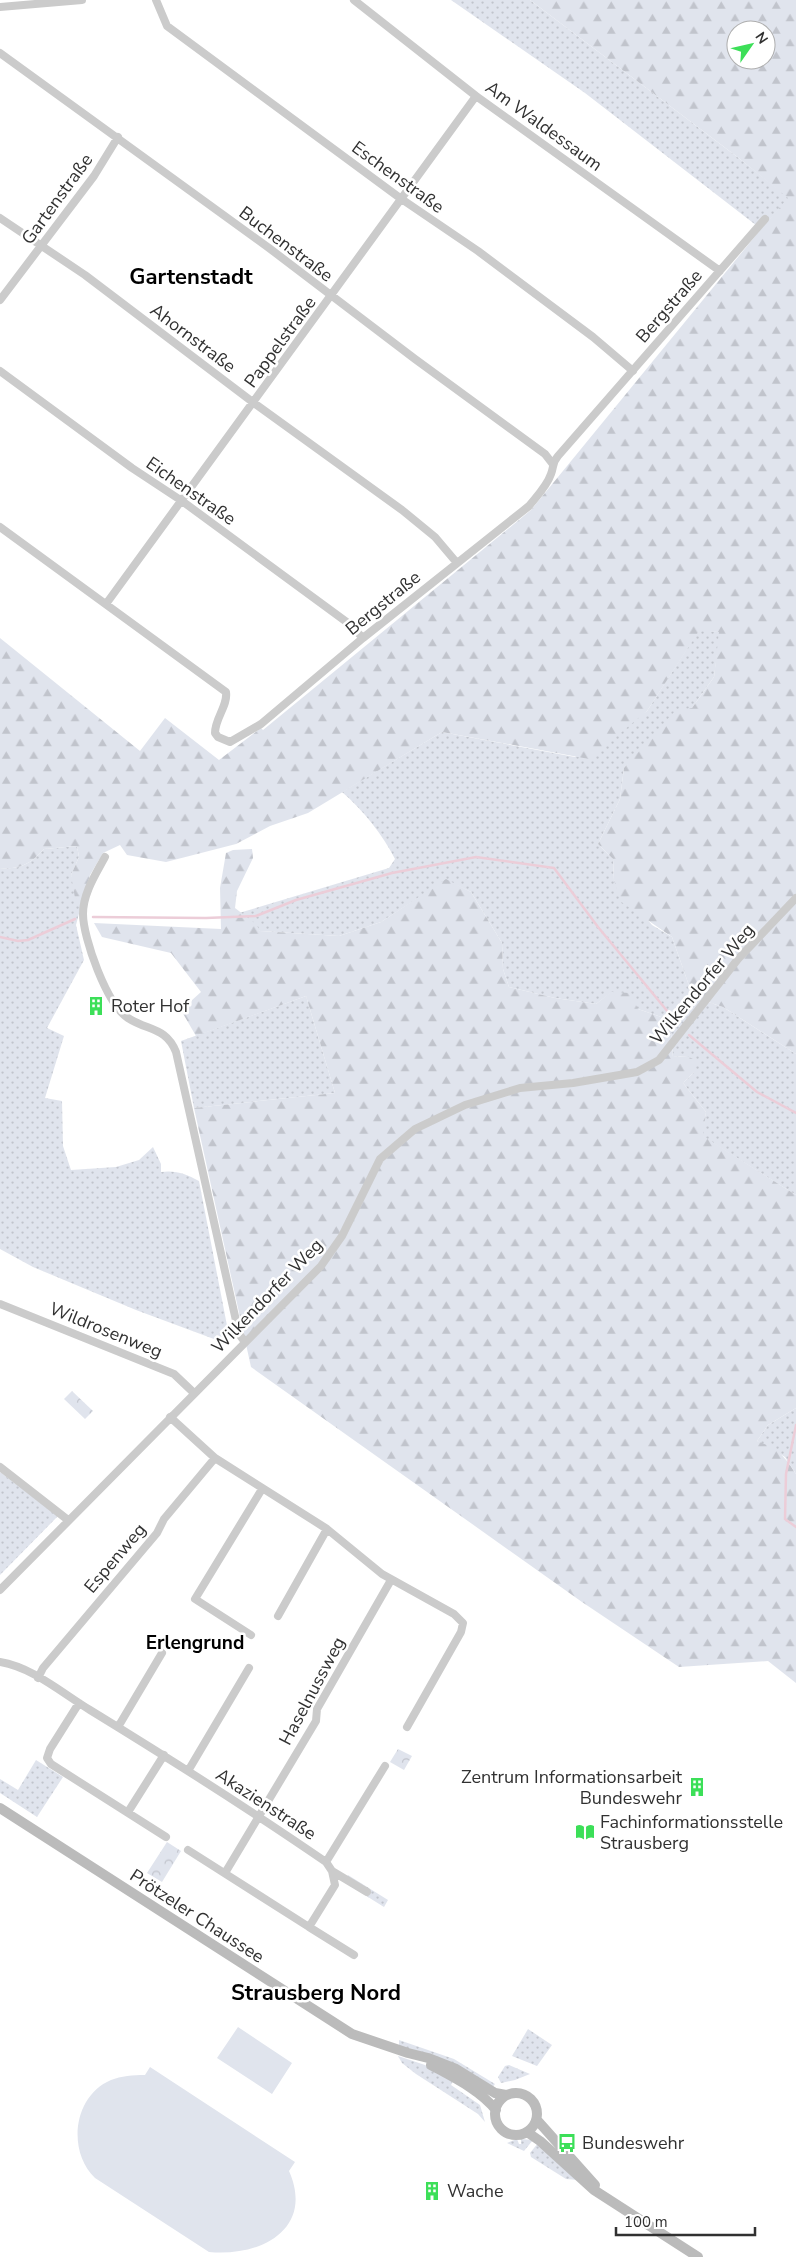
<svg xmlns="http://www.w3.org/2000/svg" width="796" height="2257" font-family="'Nunito Sans',sans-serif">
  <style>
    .grass { fill: url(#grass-dots) }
    .forest { fill: url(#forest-firs); fill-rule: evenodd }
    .park { fill: url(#park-crowns) }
    .pitch { fill: #e0e4ed }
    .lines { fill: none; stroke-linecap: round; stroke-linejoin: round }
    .stream { stroke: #eccdd8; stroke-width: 2.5 }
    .minor { stroke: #cbcbcb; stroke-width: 8 }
    .secondary { stroke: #bbb; stroke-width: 10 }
    .labels { text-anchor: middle; stroke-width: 5; stroke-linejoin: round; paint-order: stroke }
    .street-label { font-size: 18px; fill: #313131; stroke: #fff }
    .poi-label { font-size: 18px; fill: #313131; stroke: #fff; text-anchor: start }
    .neighbourhood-label { font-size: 19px; font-weight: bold; fill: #000; stroke: #fff }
    .district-label { font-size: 22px; font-weight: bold; fill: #000; stroke: #fff }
  </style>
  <defs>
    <pattern id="grass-dots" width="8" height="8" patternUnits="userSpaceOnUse" patternTransform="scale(1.25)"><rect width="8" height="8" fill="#e0e4ed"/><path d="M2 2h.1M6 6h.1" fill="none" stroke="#c1c4cc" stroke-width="1.8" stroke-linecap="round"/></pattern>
    <pattern id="forest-firs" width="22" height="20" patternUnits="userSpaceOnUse" patternTransform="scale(1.25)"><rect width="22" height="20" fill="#e0e4ed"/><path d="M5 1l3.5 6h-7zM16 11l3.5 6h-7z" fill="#c1c4cc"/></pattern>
    <pattern id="park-crowns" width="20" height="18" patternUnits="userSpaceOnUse" patternTransform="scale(1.25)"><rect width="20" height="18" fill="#e0e4ed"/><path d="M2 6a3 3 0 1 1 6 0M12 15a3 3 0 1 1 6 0" fill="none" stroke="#c1c4cc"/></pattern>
  </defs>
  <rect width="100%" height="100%" fill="#fff"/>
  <path class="grass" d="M451,0H530L740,159L789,198L761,229L585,93Z
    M699,630L720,632L714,677L692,708L624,768L620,799L598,844L613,859L614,880L652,925L672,937L693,997L723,1007L796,1054V1195L702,1136L706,1112L683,1083L694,1072L687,1056L673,1057L670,1020L638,1009L612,992L596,1004L555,998L509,987L503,969L502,943L471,892L446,880L381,922L339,936L260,931L239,913L389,868L395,859C383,835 363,810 342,792L442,732L575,757L647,711Z
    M77,846L79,857L71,875L82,902L76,925L84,960L47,1028L64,1036L45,1098L62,1101L63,1146L71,1170L116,1167L139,1160L153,1147L161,1164V1172C176,1170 186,1174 199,1181L230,1341L222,1342L136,1310L33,1267L0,1249V868C19,870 31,864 44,849Z
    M306,996L335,1093L194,1108L181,1041Z
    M796,1408V1474L785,1457L757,1441L768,1425Z
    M0,1472L58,1516L0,1575Z
    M36,1760L63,1777L37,1817L0,1793V1779L18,1790Z
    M348,1875L388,1900L384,1907L344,1882Z
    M528,2029L552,2045L537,2066L512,2056Z
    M399,2040L454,2059L495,2084L492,2088L399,2046Z
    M398,2056L425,2065L453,2081L451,2085L480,2105L485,2122L478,2114L416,2074L402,2063Z
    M509,2065L530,2074L515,2080L501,2083L498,2077L505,2066Z
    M517,2139L519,2144H521V2139L533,2140L524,2151L507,2143Z
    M538,2143L578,2180L566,2179L531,2157L530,2153Z"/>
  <path class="forest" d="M530,0H796V1054L723,1007L693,997L672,937L620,901L614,880L613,859L598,844L620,799L624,768L676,710L692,708L714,677L719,632L699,631L647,711L589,759L442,732L308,813L270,826L236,844L166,862L127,855L120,845L103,853L90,875L82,902L75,898L71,875L79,857L77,846L44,849C31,864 19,870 0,868V638L140,751L165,718L219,760L261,728L263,730L531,510L761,229L788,198L740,159ZM736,30H766V60H736Z
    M252,849L253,858L237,891L235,908L256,924L260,931L339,936L381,922L446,879L471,892L502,943L503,969L509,987L555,998L596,1004L611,992L630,993L638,1009L670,1020L673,1057L687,1056L697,1061L694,1072L683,1083L706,1112L703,1136L796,1195V1408L768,1425L757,1441C778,1449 784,1455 796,1474V1683L768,1661L679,1667L582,1602L251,1367L194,1108L335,1093L306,996L196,1036L181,1010L201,992L171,953L102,937L94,923L221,929L220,888L226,853L233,850Z"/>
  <path class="park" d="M72,1391L93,1411L85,1419L64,1399Z
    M398,1749L412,1756L404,1770L390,1762Z
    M167,1842L181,1851L162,1882L147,1873Z"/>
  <path class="pitch" d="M238,2027L292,2063L272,2094L217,2058Z
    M150,2067L295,2162L289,2171C314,2227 264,2257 209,2252L95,2178C67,2151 73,2096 111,2080C121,2076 133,2075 145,2075Z"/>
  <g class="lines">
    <path class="stream" d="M93,917L206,918L256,916L296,900L392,873L476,857L554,868L598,927L673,1018
      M0,937L18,941L28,940L75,919
      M689,1035L757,1092L796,1113
      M796,1425L786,1474L785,1519L796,1527"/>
    <path class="minor" d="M156,0L167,26L400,198L478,251L593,337L633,371
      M354,0L476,96L720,271
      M0,7L82,0
      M0,53L269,248L415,359L545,454L552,463
      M0,218L85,275L254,403L402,510L435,537L457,563
      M0,300L94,176L118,137
      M0,371L132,468L182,501L348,623L363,638
      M0,527L226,692C228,706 215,718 215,733L218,737L230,742L261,724L363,638L529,506C537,496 547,486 551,474C554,466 552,463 558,456L765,219
      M106,604L476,96
      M105,857C96,874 83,893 83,914C83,938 107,1005 128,1018C148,1031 166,1027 176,1052L239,1334L245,1342
      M0,1304L174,1374L194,1393
      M170,1417L215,1458L327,1529L382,1574L454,1614L463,1623L461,1632L407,1727
      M0,1467L68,1520
      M0,1590L321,1266L342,1236L380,1159L415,1129L465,1105L520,1088L573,1083L637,1072L659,1060L738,959L796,898
      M278,1616L327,1529
      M251,1635L195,1599L262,1489
      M0,1662C32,1667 62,1693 90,1710C170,1759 249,1809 326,1862L332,1871L367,1892
      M38,1678L43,1668L157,1533L164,1519L215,1458
      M79,1703L50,1749L47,1758L51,1764L166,1837
      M118,1727L162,1653
      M188,1771L249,1668
      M128,1812L164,1755
      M188,1850L309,1927L335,1885L332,1871
      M326,1862L385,1766
      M225,1873L316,1721L317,1709L391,1580
      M309,1927L354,1955"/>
    <path class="secondary" d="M0,1808L352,2034L408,2053L428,2058L456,2069L495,2093L506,2095
      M431,2065C453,2077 480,2090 496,2110
      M495 2114a21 21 0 1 1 42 0a21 21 0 1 1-42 0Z
      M537,2120L595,2185
      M527,2132L540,2141L594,2190L698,2257"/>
  </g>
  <defs>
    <g id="building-bare" transform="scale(1.5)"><path d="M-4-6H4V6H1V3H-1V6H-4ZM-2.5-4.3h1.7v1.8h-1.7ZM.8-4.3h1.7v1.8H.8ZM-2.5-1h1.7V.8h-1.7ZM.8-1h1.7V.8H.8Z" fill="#3cdf58" stroke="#fff" stroke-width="2.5" paint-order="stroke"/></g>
    <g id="library-bare" transform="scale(1.5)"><path d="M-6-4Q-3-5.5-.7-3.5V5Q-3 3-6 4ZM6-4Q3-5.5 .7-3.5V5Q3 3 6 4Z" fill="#3cdf58" stroke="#fff" stroke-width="2.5" paint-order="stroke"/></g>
    <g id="bus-bare" transform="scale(1.5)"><path d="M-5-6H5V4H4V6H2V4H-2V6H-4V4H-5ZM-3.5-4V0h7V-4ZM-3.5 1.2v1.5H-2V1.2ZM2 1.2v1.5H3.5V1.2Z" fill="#3cdf58" stroke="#fff" stroke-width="2.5" paint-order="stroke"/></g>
  </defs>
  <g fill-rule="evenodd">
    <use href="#building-bare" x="96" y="1006"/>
    <use href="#building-bare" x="697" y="1787"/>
    <use href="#library-bare" x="585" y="1832"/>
    <use href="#bus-bare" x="567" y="2143"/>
    <use href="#building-bare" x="432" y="2191"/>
  </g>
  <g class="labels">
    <g class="street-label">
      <text transform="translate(544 126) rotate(36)" y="6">Am Waldessaum</text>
      <text transform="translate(398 177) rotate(36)" y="6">Eschenstraße</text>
      <text transform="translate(57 199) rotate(-54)" y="6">Gartenstraße</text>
      <text transform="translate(286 244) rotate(37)" y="6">Buchenstraße</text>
      <text transform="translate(669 306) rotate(-49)" y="6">Bergstraße</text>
      <text transform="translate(193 338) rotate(37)" y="6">Ahornstraße</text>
      <text transform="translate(280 342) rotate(-54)" y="6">Pappelstraße</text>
      <text transform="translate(191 491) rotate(35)" y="6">Eichenstraße</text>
      <text transform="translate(383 603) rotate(-39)" y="6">Bergstraße</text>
      <text transform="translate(702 984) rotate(-50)" y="6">Wilkendorfer Weg</text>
      <text transform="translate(267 1296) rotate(-46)" y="6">Wilkendorfer Weg</text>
      <text transform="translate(106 1330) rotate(22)" y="6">Wildrosenweg</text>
      <text transform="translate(115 1558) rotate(-50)" y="6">Espenweg</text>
      <text transform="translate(312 1691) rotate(-62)" y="6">Haselnussweg</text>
      <text transform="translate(266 1804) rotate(33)" y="6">Akazienstraße</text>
      <text transform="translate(197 1916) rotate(33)" y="6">Prötzeler Chaussee</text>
    </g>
    <g class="poi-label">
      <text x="111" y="1012">Roter Hof</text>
      <text x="682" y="1783" text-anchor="end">Zentrum Informationsarbeit<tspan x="682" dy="21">Bundeswehr</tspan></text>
      <text x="600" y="1828">Fachinformationsstelle<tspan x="600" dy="21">Strausberg</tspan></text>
      <text x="582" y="2149">Bundeswehr</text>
      <text x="447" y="2197">Wache</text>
    </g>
    <g class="neighbourhood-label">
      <text x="195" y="1649">Erlengrund</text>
    </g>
    <g class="district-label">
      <text x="191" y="284">Gartenstadt</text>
      <text x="316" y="2000">Strausberg Nord</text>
    </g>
  </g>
  <g transform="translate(751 45) rotate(56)"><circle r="24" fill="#ffffff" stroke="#adadad"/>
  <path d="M0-4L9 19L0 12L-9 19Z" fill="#3cdf58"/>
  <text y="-8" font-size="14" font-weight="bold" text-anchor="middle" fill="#313131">N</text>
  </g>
  <path d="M616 2227v8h139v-8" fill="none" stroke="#313131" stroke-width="2.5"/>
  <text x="624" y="2227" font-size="15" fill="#313131" stroke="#ffffff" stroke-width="4" paint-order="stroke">100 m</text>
</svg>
